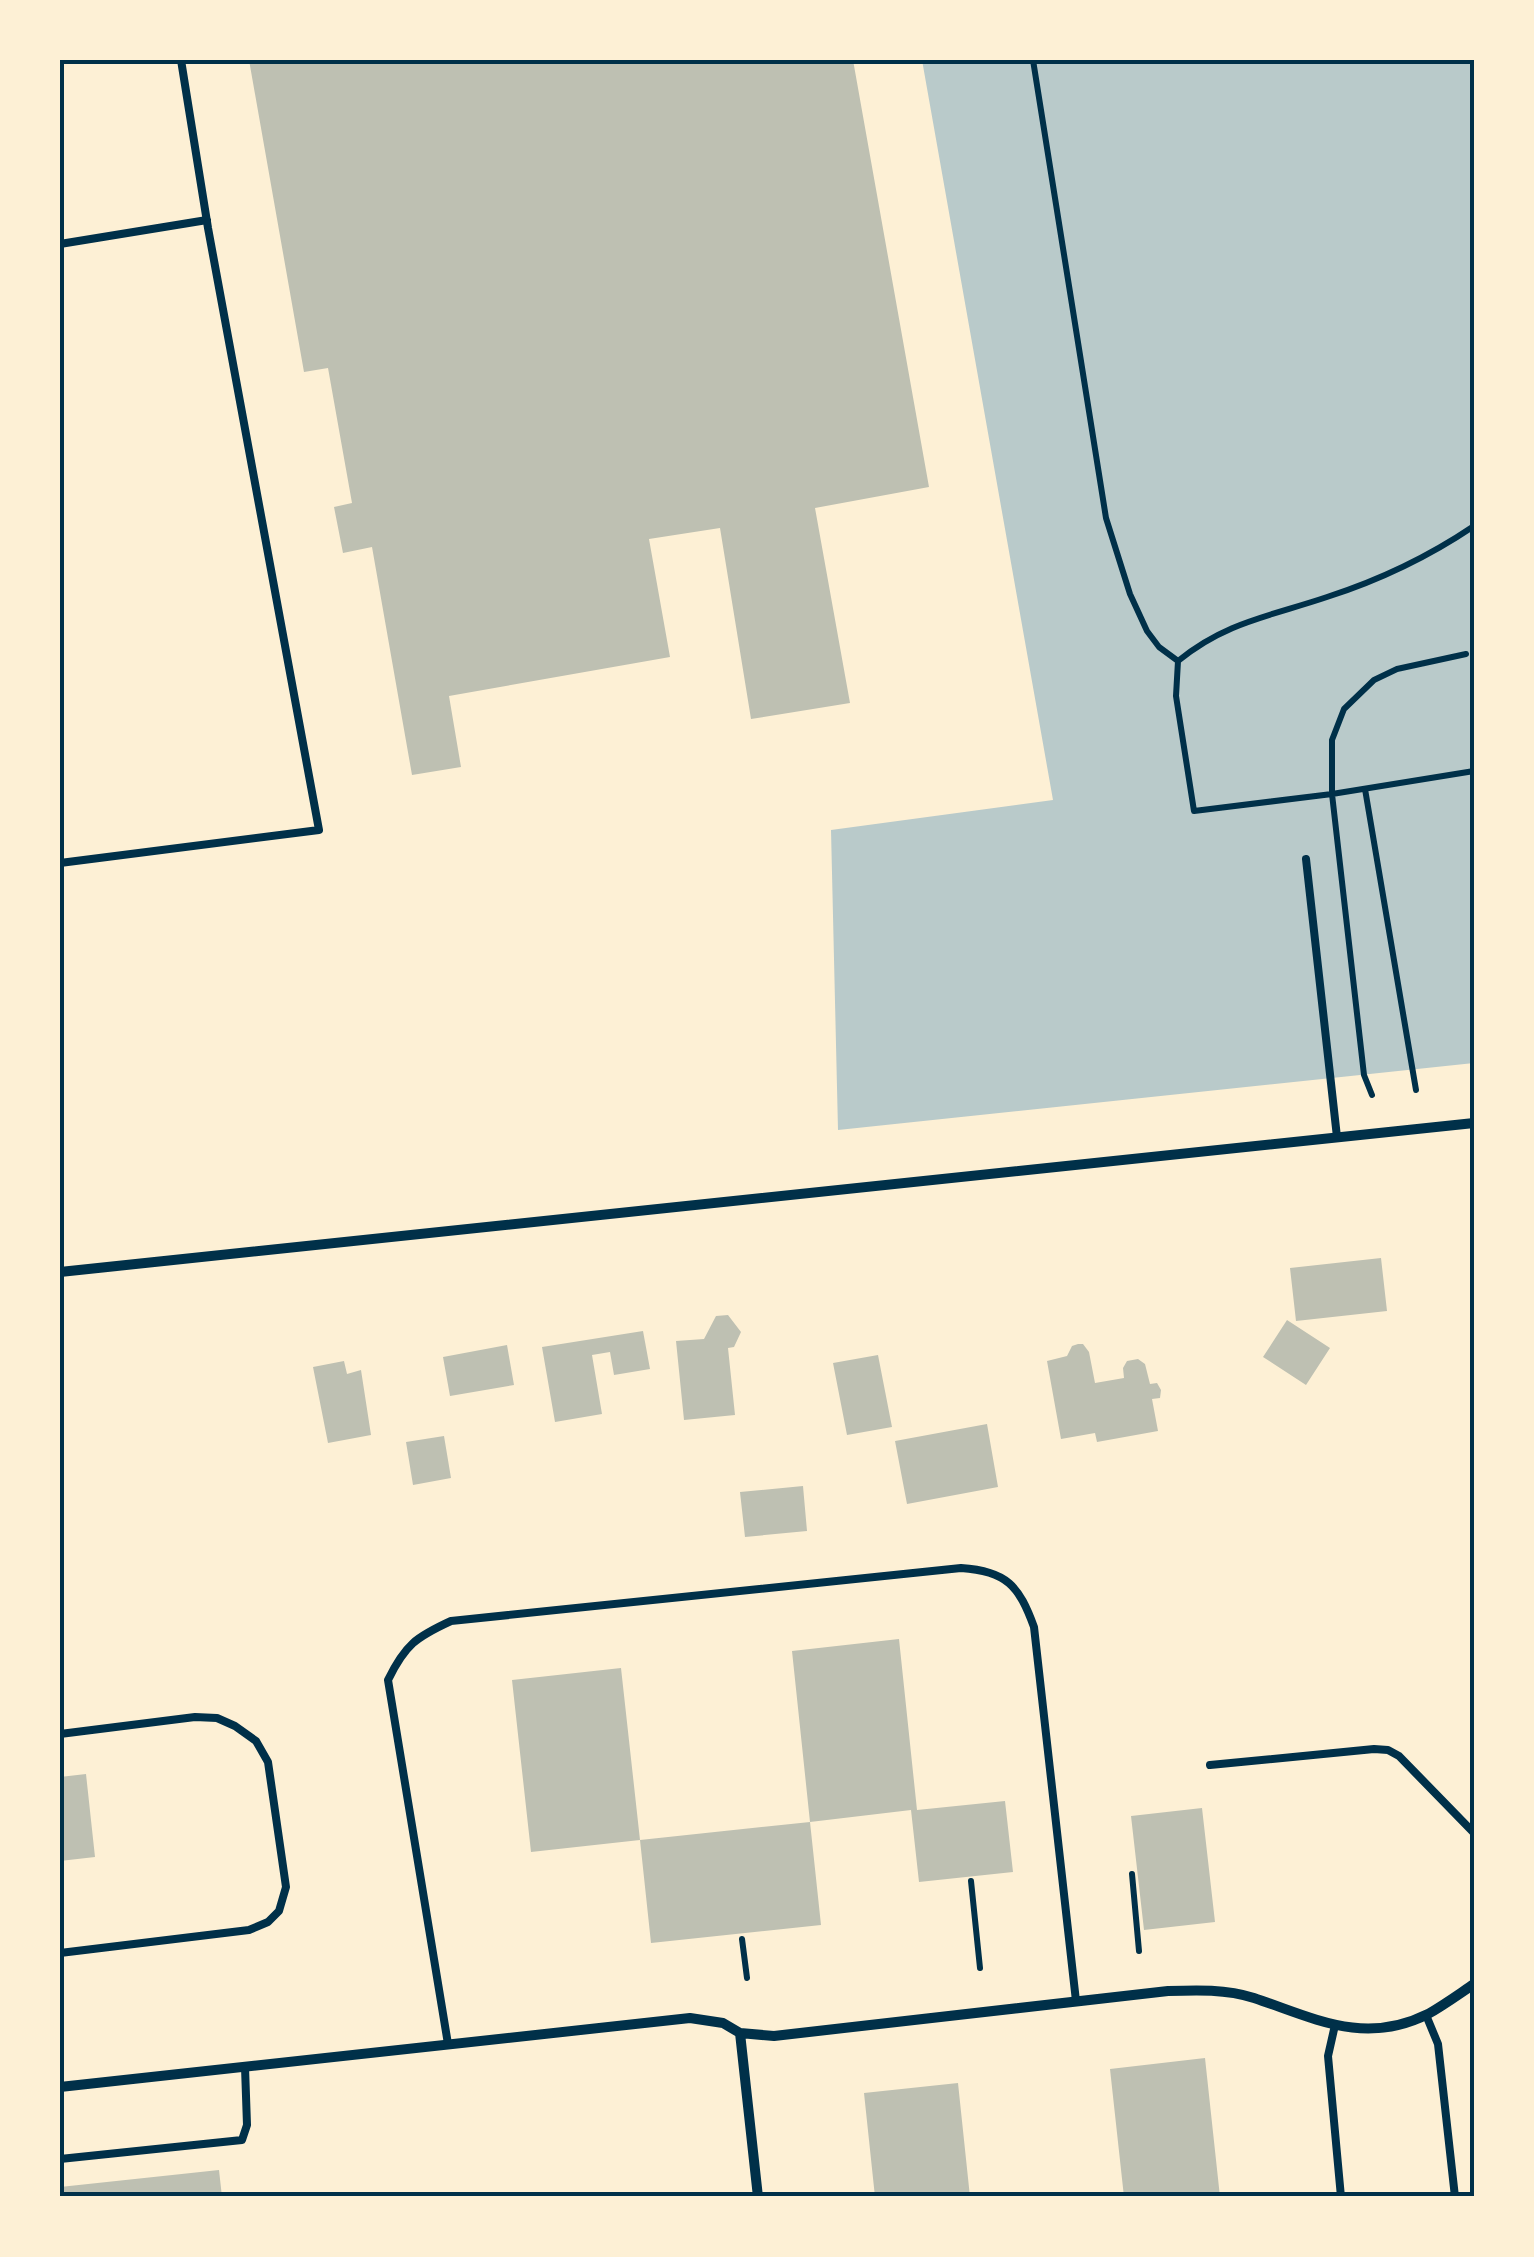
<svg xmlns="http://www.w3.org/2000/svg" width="1534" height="2257" font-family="Jost,sans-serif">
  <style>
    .green { fill: #b9caca }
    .building { fill: #bec0b2 }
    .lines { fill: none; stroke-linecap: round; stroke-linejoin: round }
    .path { stroke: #003049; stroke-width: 6 }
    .service { stroke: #003049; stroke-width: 8 }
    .minor { stroke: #003049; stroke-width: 10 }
    .neatline { fill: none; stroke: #003049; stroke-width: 4 }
  </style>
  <rect width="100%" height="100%" fill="#fdf0d5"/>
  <path class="green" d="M922,60H1474V1063L838,1130L831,830L1053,800Z"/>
  <path class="building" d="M249,60H853L929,487L815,508L850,703L751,719L720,528L649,539L670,657L449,696L461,767L412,775L372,547L343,553L334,507L352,503L328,368L304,372Z
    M1381,1258L1387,1311L1296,1321L1290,1268Z
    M728,1315L741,1332L734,1347L728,1348L735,1415L684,1420L676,1341L704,1339L716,1316Z
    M1287,1320L1330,1348L1306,1385L1263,1357Z
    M643,1331L650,1369L614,1375L610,1352L592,1355L602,1414L555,1422L542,1347Z
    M1078,1344H1083L1089,1352L1095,1383L1124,1378L1123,1368L1127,1361L1138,1359L1145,1364L1150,1384L1157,1383L1161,1390L1160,1398L1152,1399L1158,1431L1097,1442L1095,1433L1061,1439L1047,1361L1067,1356L1072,1346Z
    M507,1345L514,1385L450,1396L443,1357Z
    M878,1355L892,1427L847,1435L833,1363Z
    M344,1361L347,1374L361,1370L371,1435L328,1443L313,1367Z
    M987,1424L998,1487L907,1504L895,1441Z
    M444,1436L451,1478L413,1485L406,1442Z
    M803,1486L807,1531L745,1537L740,1492Z
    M899,1639L917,1810L1005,1801L1013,1872L919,1882L911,1810L810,1822L821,1925L651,1943L640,1840L810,1822L792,1651Z
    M621,1668L640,1840L531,1852L512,1680Z
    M86,1774L95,1857L60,1861V1777Z
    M1202,1808L1215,1922L1144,1930L1131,1816Z
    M1205,2058L1220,2197H1124L1110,2069Z
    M958,2083L970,2197H875L864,2093Z
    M219,2170L222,2197H60V2187Z"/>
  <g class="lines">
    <path class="path" d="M1033,60L1106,518L1130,594L1147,631L1159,647L1178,661
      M1474,526C1428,557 1380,580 1327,597C1271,616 1225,622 1178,661L1176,696L1194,811L1332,794L1474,771
      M1365,789L1416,1090
      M1372,1095L1364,1075L1332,794V740L1344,709L1374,680L1397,669L1466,654
      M1132,1874L1139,1951
      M971,1881L980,1968
      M742,1939L747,1978"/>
    <path class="service" d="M60,244L207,220
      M1306,859L1337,1137
      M60,863L319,830L208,228L181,60
      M60,1734L195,1717L217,1718L235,1726L256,1741L268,1762L286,1887L279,1911L268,1922L249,1930L60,1953
      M1210,1765L1374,1749L1388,1750L1399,1756L1474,1833
      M1426,2015L1438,2044L1455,2197
      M1335,2025L1328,2056L1341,2197
      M448,2044L388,1680C405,1645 416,1637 451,1621L961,1568C1007,1571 1019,1586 1034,1627L1076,2001
      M60,2159L242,2140L247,2125L245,2067"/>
    <path class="minor" d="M60,1272L1474,1123
      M740,2033L758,2197
      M60,2087L690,2018L723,2023L740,2033L774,2036L1168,1991C1197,1990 1226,1989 1254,1998C1314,2018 1364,2046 1428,2014C1444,2005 1459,1994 1474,1984"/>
  </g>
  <rect width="1534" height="2257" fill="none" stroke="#fdf0d5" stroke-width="125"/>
  <rect x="62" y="62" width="1410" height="2132" class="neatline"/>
</svg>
